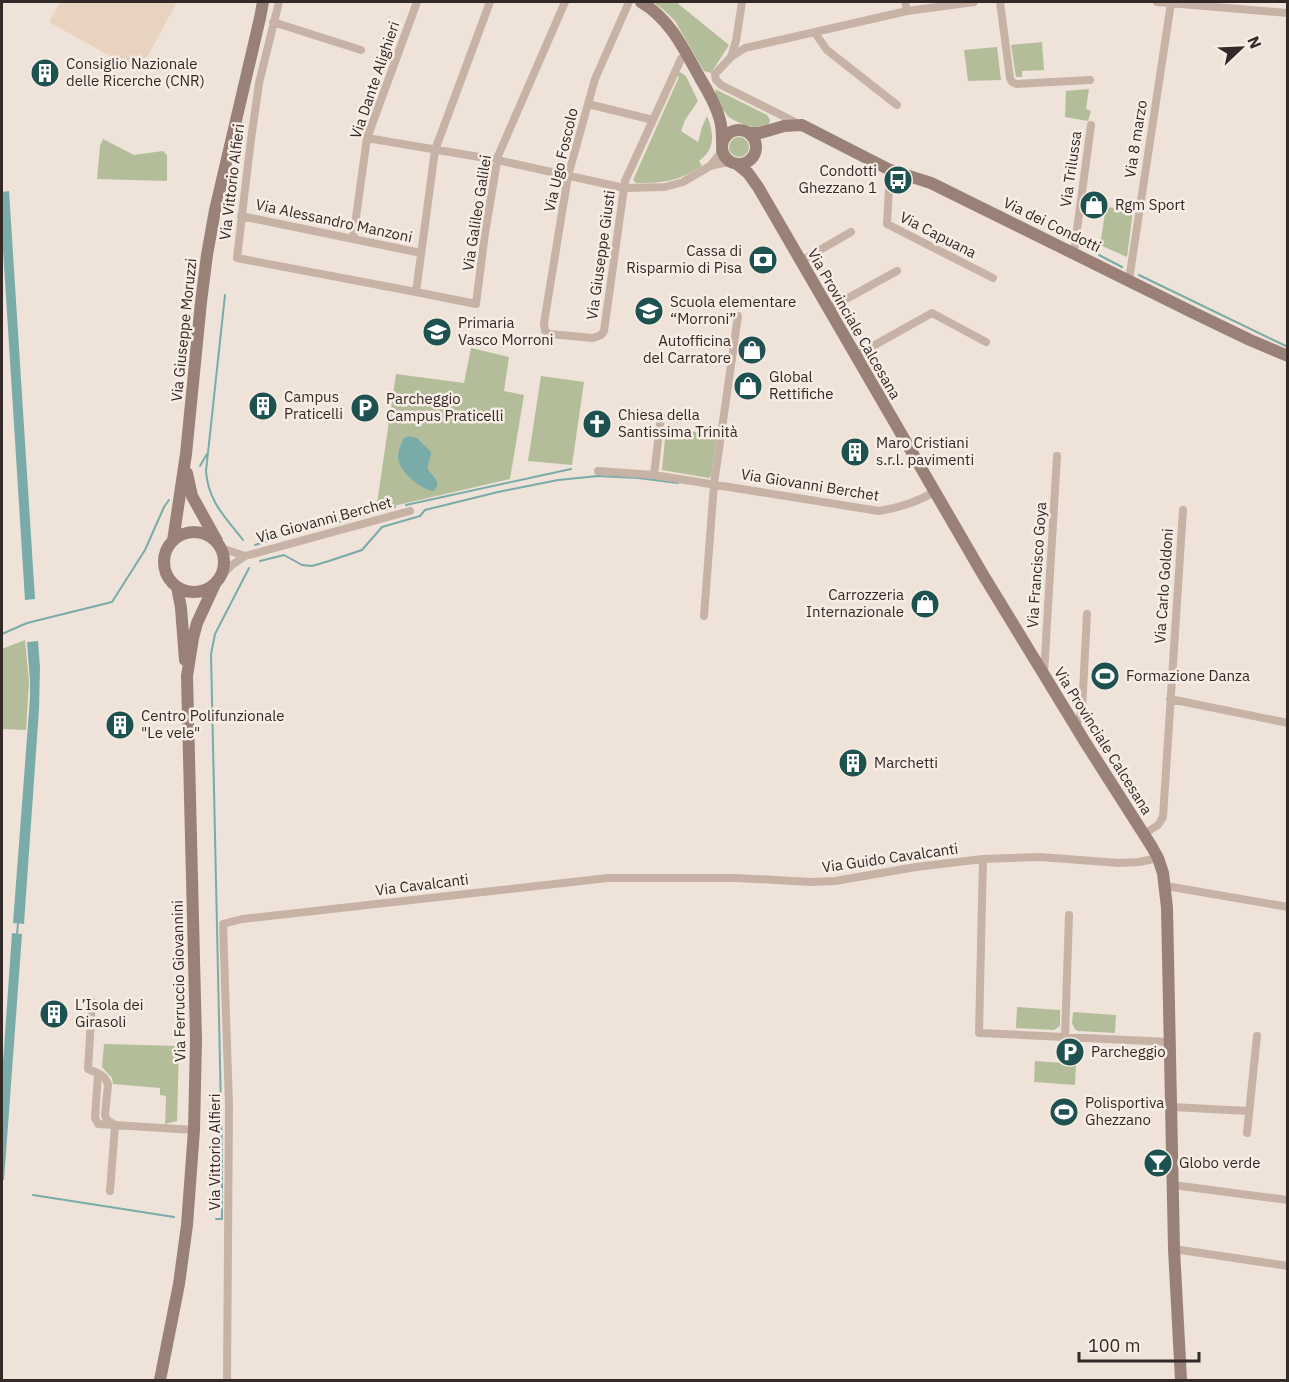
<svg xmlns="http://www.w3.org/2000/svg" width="1289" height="1382" font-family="'IBM Plex Sans',sans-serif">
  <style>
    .green { fill: #b4bd9a }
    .plaza { fill: #e7d3c0 }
    .water { fill: #79aba9 }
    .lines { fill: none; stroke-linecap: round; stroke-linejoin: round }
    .stream { stroke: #79aba9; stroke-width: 2 }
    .street { stroke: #c7b2a6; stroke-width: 8 }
    .secondary { stroke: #9a8177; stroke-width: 12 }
    .labels { text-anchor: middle; stroke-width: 5; stroke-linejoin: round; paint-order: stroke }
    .poi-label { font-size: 15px; fill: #332926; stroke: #f8ede4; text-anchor: start }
    .street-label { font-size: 15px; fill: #332926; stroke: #f8ede4 }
  </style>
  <rect width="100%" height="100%" fill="#efe3d9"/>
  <path class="green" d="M653,2H676L729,45L711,73L704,71L675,21L665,11Z
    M1042,42L1044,70L1022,71V77H1016L1011,45Z
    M997,47L1001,80L968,81L964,50Z
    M680,72L686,76L698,101L685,120L681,131L698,142L702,127L707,116C714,133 716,149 699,161L702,166C676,182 665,183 636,183L633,180L679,77L675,74Z
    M715,89L767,115L770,120C769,122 770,124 768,125C761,133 733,122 727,115C722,109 718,100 714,93L716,92Z
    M1089,89L1086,109L1091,111L1088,121L1065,117L1066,91Z
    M729 147a10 10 0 1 1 20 0a10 10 0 1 1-20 0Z
    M103,139L134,155L163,151L167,155V181L97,179L100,146Z
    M1106,207L1133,210L1127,257L1100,245Z
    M471,348L509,357L504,391L524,395L510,479L376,510L396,374L464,383Z
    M541,376L584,382L572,465L528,461Z
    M666,428L717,435L711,476L709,478L662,470Z
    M25,640L29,682L26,730L2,729V649Z
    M1017,1007L1060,1010V1026L1054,1030L1016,1028Z
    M1073,1012L1116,1015L1115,1033L1078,1031L1075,1029L1072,1023Z
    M104,1044L179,1046L177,1121L165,1124L166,1096L160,1095V1088L113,1084L112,1078L102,1067Z
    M1035,1061L1076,1064L1075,1085L1034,1082Z"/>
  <path class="plaza" d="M60,2H177L139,72L49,22Z"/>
  <path class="water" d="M9,191L35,599L25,600L2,233V192Z
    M410,436L417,438L431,452C431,458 427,463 428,470C434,478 443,483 433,491C419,489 399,471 398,457C398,450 401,444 404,438Z
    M38,641L40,668L39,709L24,924L13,923L30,698V681L27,642Z
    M12,933L22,934L4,1180H2V1077Z"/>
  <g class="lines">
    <path class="stream" d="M1099,255L1122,267
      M1139,275L1288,347
      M225,295L206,471C208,501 225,517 243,540
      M200,466L207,454
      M406,505L571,469
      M378,512L395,507
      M335,523L372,513
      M255,545L271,540
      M260,561L284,555L302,565L312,566L329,561L362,550L382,527L420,516L425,510L498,492L558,480L598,476L638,478L678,483
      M2,634L27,623L112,602L145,550L164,507L169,500
      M17,935L18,923
      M33,1195L174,1217
      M216,1219H222V1155L211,654L215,634L249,568"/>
    <path class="street" d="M279,2L259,83L250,147L237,258L416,292
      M490,2L435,150L416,292L476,304L485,233L498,156L565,2
      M629,2L595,79L568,176L544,323L545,331L549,334L593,338L601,335L604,331L625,181L681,59
      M905,2L907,11
      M1000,2L1010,78L1012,82L1016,84L1090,80
      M1157,2L1288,13
      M273,22L361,50
      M815,33L827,50L897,105
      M731,57L736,41L742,2
      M588,104L653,120
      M799,124L721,85L716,80L715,74L731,57L745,48L907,11L974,2
      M367,138L497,160L624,188L665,187L683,182L710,166L719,155L722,147
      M710,166L723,163H733
      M890,170L887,224L993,278
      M241,216L421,253
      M353,239L367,138L417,2
      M1074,252L1091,125
      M801,261L851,232
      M1129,280L1171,3
      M828,309L897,271
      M855,356L932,313L986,342
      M598,471L654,475L879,511C899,508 917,502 934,492
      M654,475L661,416
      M221,548L245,556
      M221,576L232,565L245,556L410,511
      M704,616L714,484L738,316
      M1044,674L1057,456
      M1170,699L1288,723
      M1076,727L1082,710L1087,614
      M1144,834L1158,825L1163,817L1183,510
      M983,859L979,1033L1170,1042
      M1166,886L1288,907
      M92,1002L88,1069C97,1073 106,1075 108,1085L105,1115L107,1120L115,1125
      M1065,1037L1069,915
      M98,1074L95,1118L98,1124L194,1130
      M1172,1107L1249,1111
      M1247,1133L1257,1036
      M1173,1185L1288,1200
      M110,1191L115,1125
      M1174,1249L1288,1266
      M227,1380L229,1105L223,924L242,919L608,878H736L812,882L835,881L916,867L983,859L1040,857L1119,863L1139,862L1158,858"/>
    <path class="secondary" d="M641,2C670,19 684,49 700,78C708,91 716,105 720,120C722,127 722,135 722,143
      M722 147a17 17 0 1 1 34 0a17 17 0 1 1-34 0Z
      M749,133H760L784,126L802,125L890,170L931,183L1194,313L1250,340L1288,356
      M737,164L748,173L758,187L982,573L1085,742L1152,847L1158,858L1163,873L1167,908L1174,1249L1181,1380
      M187,473L192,496L217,541
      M164 562a30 30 0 1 1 60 0a30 30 0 1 1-60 0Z
      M173,541L186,454L201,302L207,255L215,210L260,18L263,2
      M177,587L181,608L185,660
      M160,1380L179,1284L187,1225L194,1130L196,1040L187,676L193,638L197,623L215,584"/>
  </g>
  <defs>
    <g id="building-disc" transform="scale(1.5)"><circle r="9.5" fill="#1e5251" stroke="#f8ede4"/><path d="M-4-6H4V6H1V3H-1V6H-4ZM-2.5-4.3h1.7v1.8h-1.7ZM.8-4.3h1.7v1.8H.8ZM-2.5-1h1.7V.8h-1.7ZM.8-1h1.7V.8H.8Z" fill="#fff"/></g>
    <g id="bus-disc" transform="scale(1.5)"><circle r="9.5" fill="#1e5251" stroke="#f8ede4"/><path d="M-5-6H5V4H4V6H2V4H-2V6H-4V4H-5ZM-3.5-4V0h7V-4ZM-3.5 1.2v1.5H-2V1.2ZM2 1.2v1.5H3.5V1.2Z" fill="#fff"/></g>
    <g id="shop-disc" transform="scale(1.5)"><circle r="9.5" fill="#1e5251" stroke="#f8ede4"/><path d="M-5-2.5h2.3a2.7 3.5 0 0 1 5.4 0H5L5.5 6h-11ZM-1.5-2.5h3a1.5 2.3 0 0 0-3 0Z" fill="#fff"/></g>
    <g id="bank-disc" transform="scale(1.5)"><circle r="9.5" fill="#1e5251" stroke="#f8ede4"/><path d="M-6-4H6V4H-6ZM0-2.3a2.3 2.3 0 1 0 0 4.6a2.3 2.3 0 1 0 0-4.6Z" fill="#fff"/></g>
    <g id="school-disc" transform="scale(1.5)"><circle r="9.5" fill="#1e5251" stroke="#f8ede4"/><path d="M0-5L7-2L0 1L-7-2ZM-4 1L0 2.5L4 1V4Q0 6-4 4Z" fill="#fff"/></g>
    <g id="parking-disc" transform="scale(1.5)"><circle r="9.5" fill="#1e5251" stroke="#f8ede4"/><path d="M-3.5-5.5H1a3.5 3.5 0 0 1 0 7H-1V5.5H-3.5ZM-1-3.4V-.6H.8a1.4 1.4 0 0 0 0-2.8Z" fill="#fff"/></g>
    <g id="church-disc" transform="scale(1.5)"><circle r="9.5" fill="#1e5251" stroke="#f8ede4"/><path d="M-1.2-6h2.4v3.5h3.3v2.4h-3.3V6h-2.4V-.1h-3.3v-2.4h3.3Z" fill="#fff"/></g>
    <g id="stadium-disc" transform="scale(1.5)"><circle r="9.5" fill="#1e5251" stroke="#f8ede4"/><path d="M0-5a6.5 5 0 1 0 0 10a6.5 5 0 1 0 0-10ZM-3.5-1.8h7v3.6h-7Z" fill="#fff"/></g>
    <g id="bar-disc" transform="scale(1.5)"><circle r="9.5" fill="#1e5251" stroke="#f8ede4"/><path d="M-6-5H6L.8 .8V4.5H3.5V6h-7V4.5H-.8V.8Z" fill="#fff"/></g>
  </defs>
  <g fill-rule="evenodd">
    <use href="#building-disc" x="45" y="73"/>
    <use href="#bus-disc" x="898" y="180"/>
    <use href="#shop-disc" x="1094" y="205"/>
    <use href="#bank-disc" x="763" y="260"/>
    <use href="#school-disc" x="649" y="311"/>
    <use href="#school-disc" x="437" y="332"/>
    <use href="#shop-disc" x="752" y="350"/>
    <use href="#shop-disc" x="748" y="386"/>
    <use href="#building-disc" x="263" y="406"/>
    <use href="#parking-disc" x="365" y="408"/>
    <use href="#church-disc" x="597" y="424"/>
    <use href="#building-disc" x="855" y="452"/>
    <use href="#shop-disc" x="925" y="604"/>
    <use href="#stadium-disc" x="1105" y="676"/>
    <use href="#building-disc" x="120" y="725"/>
    <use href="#building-disc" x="853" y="763"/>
    <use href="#building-disc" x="54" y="1014"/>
    <use href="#parking-disc" x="1070" y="1052"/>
    <use href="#stadium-disc" x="1064" y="1112"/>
    <use href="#bar-disc" x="1158" y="1163"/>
  </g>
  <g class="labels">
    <g class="poi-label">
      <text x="66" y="69">Consiglio Nazionale<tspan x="66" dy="17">delle Ricerche (CNR)</tspan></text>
      <text x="877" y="176" text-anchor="end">Condotti<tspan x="877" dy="17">Ghezzano 1</tspan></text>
      <text x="1115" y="210">Rgm Sport</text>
      <text x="742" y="256" text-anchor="end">Cassa di<tspan x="742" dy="17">Risparmio di Pisa</tspan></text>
      <text x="670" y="307">Scuola elementare<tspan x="670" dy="17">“Morroni”</tspan></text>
      <text x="458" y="328">Primaria<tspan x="458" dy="17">Vasco Morroni</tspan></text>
      <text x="731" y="346" text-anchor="end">Autofficina<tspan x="731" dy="17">del Carratore</tspan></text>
      <text x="769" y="382">Global<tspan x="769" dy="17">Rettifiche</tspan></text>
      <text x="284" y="402">Campus<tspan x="284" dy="17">Praticelli</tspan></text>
      <text x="386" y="404">Parcheggio<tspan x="386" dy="17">Campus Praticelli</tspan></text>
      <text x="618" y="420">Chiesa della<tspan x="618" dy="17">Santissima Trinità</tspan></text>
      <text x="876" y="448">Maro Cristiani<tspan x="876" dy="17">s.r.l. pavimenti</tspan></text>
      <text x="904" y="600" text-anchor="end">Carrozzeria<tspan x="904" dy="17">Internazionale</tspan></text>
      <text x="1126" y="681">Formazione Danza</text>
      <text x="141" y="721">Centro Polifunzionale<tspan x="141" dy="17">"Le vele"</tspan></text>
      <text x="874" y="768">Marchetti</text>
      <text x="75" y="1010">L’Isola dei<tspan x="75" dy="17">Girasoli</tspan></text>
      <text x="1091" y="1057">Parcheggio</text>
      <text x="1085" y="1108">Polisportiva<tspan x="1085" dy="17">Ghezzano</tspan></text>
      <text x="1179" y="1168">Globo verde</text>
    </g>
    <g class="street-label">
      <text transform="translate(375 80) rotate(-71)" y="5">Via Dante Alighieri</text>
      <text transform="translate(1136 139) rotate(-81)" y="5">Via 8 marzo</text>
      <text transform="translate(561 160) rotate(-77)" y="5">Via Ugo Foscolo</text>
      <text transform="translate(1071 169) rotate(-82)" y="5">Via Trilussa</text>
      <text transform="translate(232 182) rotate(-83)" y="5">Via Vittorio Alfieri</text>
      <text transform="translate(477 213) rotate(-81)" y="5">Via Galileo Galilei</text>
      <text transform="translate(334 221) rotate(12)" y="5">Via Alessandro Manzoni</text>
      <text transform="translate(1052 225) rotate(26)" y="5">Via dei Condotti</text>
      <text transform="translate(938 235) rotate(27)" y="5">Via Capuana</text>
      <text transform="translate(601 255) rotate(-82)" y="5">Via Giuseppe Giusti</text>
      <text transform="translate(854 324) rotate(60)" y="5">Via Provinciale Calcesana</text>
      <text transform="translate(184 330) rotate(-84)" y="5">Via Giuseppe Moruzzi</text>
      <text transform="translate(810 485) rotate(9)" y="5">Via Giovanni Berchet</text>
      <text transform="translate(324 520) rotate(-15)" y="5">Via Giovanni Berchet</text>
      <text transform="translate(1037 565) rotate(-86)" y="5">Via Francisco Goya</text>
      <text transform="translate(1164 586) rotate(-86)" y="5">Via Carlo Goldoni</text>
      <text transform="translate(1103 741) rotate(58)" y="5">Via Provinciale Calcesana</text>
      <text transform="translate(890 858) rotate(-8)" y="5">Via Guido Cavalcanti</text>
      <text transform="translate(422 885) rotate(-7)" y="5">Via Cavalcanti</text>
      <text transform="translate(179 981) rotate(-91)" y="5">Via Ferruccio Giovannini</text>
      <text transform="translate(215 1152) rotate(-90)" y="5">Via Vittorio Alfieri</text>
    </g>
  </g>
  <rect width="1289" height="1382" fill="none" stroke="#332926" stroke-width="6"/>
  <g transform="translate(1241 48) rotate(67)" stroke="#f8ede4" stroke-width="4.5" paint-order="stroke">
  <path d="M0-4.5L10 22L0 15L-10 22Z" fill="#332926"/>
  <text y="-9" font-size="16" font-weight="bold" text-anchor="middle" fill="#332926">N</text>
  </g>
  <path d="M1079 1352v9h120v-9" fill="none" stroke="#332926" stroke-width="3"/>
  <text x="1088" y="1352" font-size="18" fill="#332926" stroke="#f8ede4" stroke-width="4.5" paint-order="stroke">100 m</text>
</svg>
